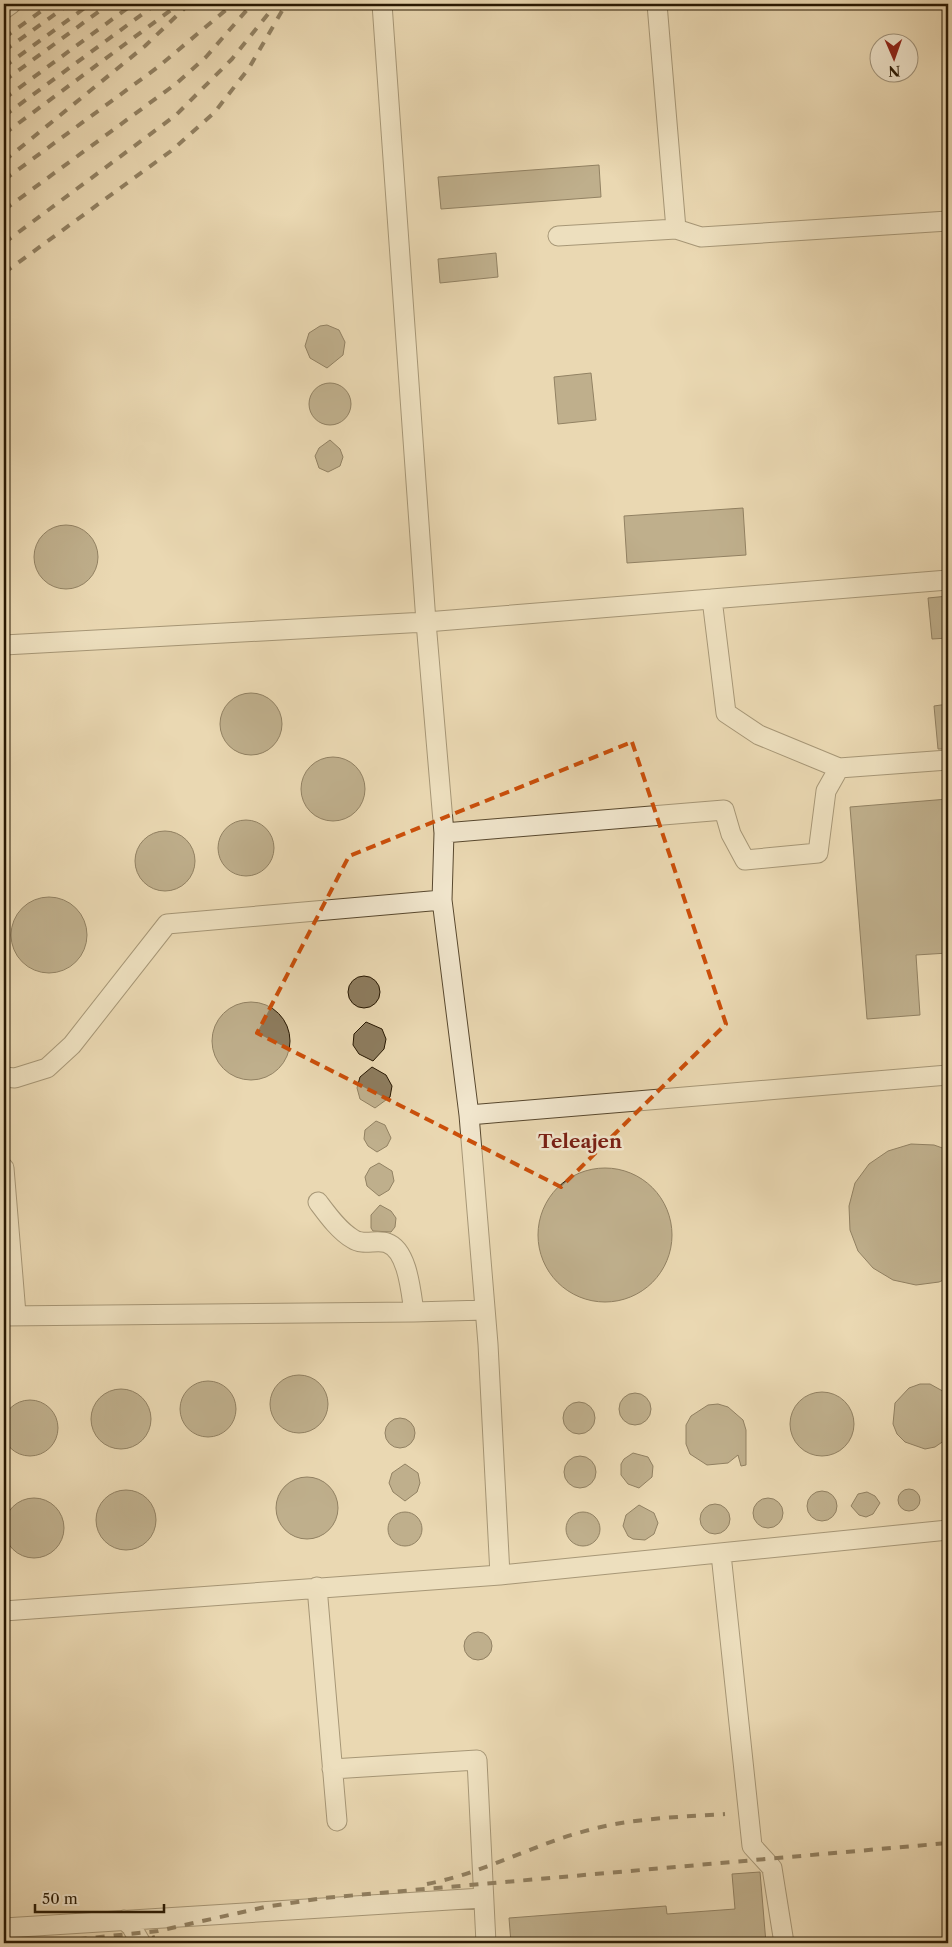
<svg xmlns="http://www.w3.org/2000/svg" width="952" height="1947" font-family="'Libre Caslon Text',serif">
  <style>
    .building { fill: #8d7c5e; stroke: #281802 }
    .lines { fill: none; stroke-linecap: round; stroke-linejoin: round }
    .minor-casing { stroke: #58482e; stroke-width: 21 }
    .minor { stroke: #f1e6cd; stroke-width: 19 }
    .rail { stroke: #281802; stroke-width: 4; stroke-dasharray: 9 9; stroke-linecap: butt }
    .marked { fill: none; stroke: #cb4f0a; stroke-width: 4; stroke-dasharray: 10 6; stroke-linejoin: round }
    .labels { text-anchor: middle; stroke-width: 5; stroke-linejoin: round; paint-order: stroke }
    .district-label { font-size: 19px; font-weight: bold; fill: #7a1f14; stroke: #f1e6cd }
  </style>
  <rect width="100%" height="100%" fill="#ead8b2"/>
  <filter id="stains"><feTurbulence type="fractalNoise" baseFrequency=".004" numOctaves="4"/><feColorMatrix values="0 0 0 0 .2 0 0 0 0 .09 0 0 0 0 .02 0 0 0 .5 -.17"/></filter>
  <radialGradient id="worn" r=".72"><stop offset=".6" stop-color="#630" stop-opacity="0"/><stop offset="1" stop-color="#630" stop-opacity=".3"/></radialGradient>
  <path class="building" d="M599,165L601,197L441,209L438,177Z
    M496,253L498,277L440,283L438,259Z
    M327,325L339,330L345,342L343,355L327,368L310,358L305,346L309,333L320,326Z
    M591,373L596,420L558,424L554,377Z
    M309 404a21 21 0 1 1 42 0a21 21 0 1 1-42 0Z
    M330,440L340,449L343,457L340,466L328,472L319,468L315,456L319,448Z
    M743,508L746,555L627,563L624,516Z
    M34 557a32 32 0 1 1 64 0a32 32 0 1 1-64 0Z
    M948,596V638L932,639L928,598Z
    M220 724a31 31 0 1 1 62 0a31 31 0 1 1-62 0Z
    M948,704V749H938L934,706Z
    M301 789a32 32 0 1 1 64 0a32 32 0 1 1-64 0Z
    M948,799V953L916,955L920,1015L867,1019L850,807Z
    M218 848a28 28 0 1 1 56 0a28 28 0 1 1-56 0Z
    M135 861a30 30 0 1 1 60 0a30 30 0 1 1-60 0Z
    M11 935a38 38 0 1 1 76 0a38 38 0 1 1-76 0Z
    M348 992a16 16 0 1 1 32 0a16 16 0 1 1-32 0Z
    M212 1041a39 39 0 1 1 78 0a39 39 0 1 1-78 0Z
    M366,1022L382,1029L386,1039L384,1049L373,1061L359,1054L353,1045L354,1034Z
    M372,1067L386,1075L392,1086L390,1097L375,1108L360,1099L357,1088L360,1077Z
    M376,1121L385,1125L391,1138L387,1146L377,1152L368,1146L364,1139L365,1130Z
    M911,1144L934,1145L948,1150V1278L939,1282L916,1285L893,1280L873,1268L858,1251L850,1230L849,1206L855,1183L869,1164L888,1151Z
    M379,1163L392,1171L394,1181L389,1190L379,1196L367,1186L365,1177L370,1168Z
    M538 1235a67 67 0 1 1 134 0a67 67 0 1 1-134 0Z
    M380,1205L391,1211L396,1218L395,1227L391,1232L373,1231L371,1228V1215Z
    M270 1404a29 29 0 1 1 58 0a29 29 0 1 1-58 0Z
    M180 1409a28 28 0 1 1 56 0a28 28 0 1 1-56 0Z
    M920,1384H930L948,1394V1438L935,1447L925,1449L905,1442L897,1434L893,1424L895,1403L909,1388Z
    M91 1419a30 30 0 1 1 60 0a30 30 0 1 1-60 0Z
    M790 1424a32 32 0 1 1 64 0a32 32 0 1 1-64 0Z
    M619 1409a16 16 0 1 1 32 0a16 16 0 1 1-32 0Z
    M2 1428a28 28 0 1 1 56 0a28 28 0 1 1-56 0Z
    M563 1418a16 16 0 1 1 32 0a16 16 0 1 1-32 0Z
    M718,1404L728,1407L743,1420L746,1430V1465L741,1466L738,1455L728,1463L707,1465L690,1454L686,1444V1425L691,1416L708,1405Z
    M385 1433a15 15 0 1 1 30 0a15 15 0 1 1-30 0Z
    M633,1453L648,1457L653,1466L652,1477L639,1488L628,1484L621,1475V1464L624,1459Z
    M564 1472a16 16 0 1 1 32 0a16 16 0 1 1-32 0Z
    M405,1464L418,1473L420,1483L417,1492L405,1501L393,1492L389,1483L392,1473Z
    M276 1508a31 31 0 1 1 62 0a31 31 0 1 1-62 0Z
    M898 1500a11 11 0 1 1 22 0a11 11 0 1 1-22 0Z
    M96 1520a30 30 0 1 1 60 0a30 30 0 1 1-60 0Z
    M807 1506a15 15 0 1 1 30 0a15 15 0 1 1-30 0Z
    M867,1492L875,1496L880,1503L873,1514L866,1517L859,1515L851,1506L858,1494Z
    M4 1528a30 30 0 1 1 60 0a30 30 0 1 1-60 0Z
    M753 1513a15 15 0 1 1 30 0a15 15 0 1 1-30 0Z
    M700 1519a15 15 0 1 1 30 0a15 15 0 1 1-30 0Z
    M639,1505L654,1513L658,1523L654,1534L645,1540L633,1539L628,1536L623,1526L626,1515Z
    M566 1529a17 17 0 1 1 34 0a17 17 0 1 1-34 0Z
    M388 1529a17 17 0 1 1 34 0a17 17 0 1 1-34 0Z
    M464 1646a14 14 0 1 1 28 0a14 14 0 1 1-28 0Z
    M760,1872L766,1943H511L509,1918L666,1906L667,1914L735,1909L732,1874Z"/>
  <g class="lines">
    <g class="minor-casing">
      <path id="minor" d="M382,4L426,622L444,833L442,900L469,1115L488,1344L500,1575
        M657,4L676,229
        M4,9L11,4
        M558,236L676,229L701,237L948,221
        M712,599L726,713L759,735L839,768L948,760
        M4,645L426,622L948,580
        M444,833L724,810L731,834L745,860L818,853L826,791L839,768
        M4,1077L15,1078L47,1068L72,1045L167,924L442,900
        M469,1115L948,1075
        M4,1168L16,1314
        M318,1202C327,1214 339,1231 353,1239C363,1246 377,1239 387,1243C408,1250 411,1293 414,1312
        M4,1316L414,1312L485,1310
        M721,1554L752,1846L772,1868L784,1943
        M317,1587L337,1821
        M4,1611L500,1575L948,1530
        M332,1769L477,1760L486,1943
        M124,1920L131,1926L141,1943
        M4,1928L482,1898"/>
    </g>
    <use href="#minor" class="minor"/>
    <path class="rail" d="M4,38L51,4
      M4,51L69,4
      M4,67L90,4
      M4,81L109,4
      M4,99L133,4
      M4,116L156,4
      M4,134L179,4
      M4,161L145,46L189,4
      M4,180L158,67L233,4
      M4,210L177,83L206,57L252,4
      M4,243L176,115L232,59L276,4
      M4,273L171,151L214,113L249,68L286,4
      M427,1884C484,1873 534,1844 589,1830C633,1818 680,1817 725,1814
      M42,1943L158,1931L265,1907L323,1898L948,1843
      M135,1943L155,1937"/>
  </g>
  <path d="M0 0H952V1947H0ZM632,742L726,1024L561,1187L257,1033L349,856Z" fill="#ead8b2" fill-opacity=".55" fill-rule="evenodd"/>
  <path class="marked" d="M632,742L726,1024L561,1187L257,1033L349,856Z"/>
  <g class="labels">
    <g class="district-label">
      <text x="580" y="1148">Teleajen</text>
    </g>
  </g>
  <rect width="952" height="1947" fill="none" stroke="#ead8b2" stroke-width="20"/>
  <rect x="5" y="5" width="942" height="1937" fill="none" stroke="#281802" stroke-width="2.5"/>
  <rect x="10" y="10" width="932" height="1927" fill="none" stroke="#281802"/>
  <g transform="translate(894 58) rotate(178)"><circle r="24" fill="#f1e6cd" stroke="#a1947c"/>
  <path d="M0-4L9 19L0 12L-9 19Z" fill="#8f2418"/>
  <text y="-8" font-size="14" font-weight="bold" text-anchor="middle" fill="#281802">N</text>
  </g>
  <path d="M35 1904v8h129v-8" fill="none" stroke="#281802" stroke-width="2.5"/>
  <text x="42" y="1904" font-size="15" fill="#281802" stroke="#f1e6cd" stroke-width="4" paint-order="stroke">50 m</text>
  <rect width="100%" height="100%" filter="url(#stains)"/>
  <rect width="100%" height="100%" fill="url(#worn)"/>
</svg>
